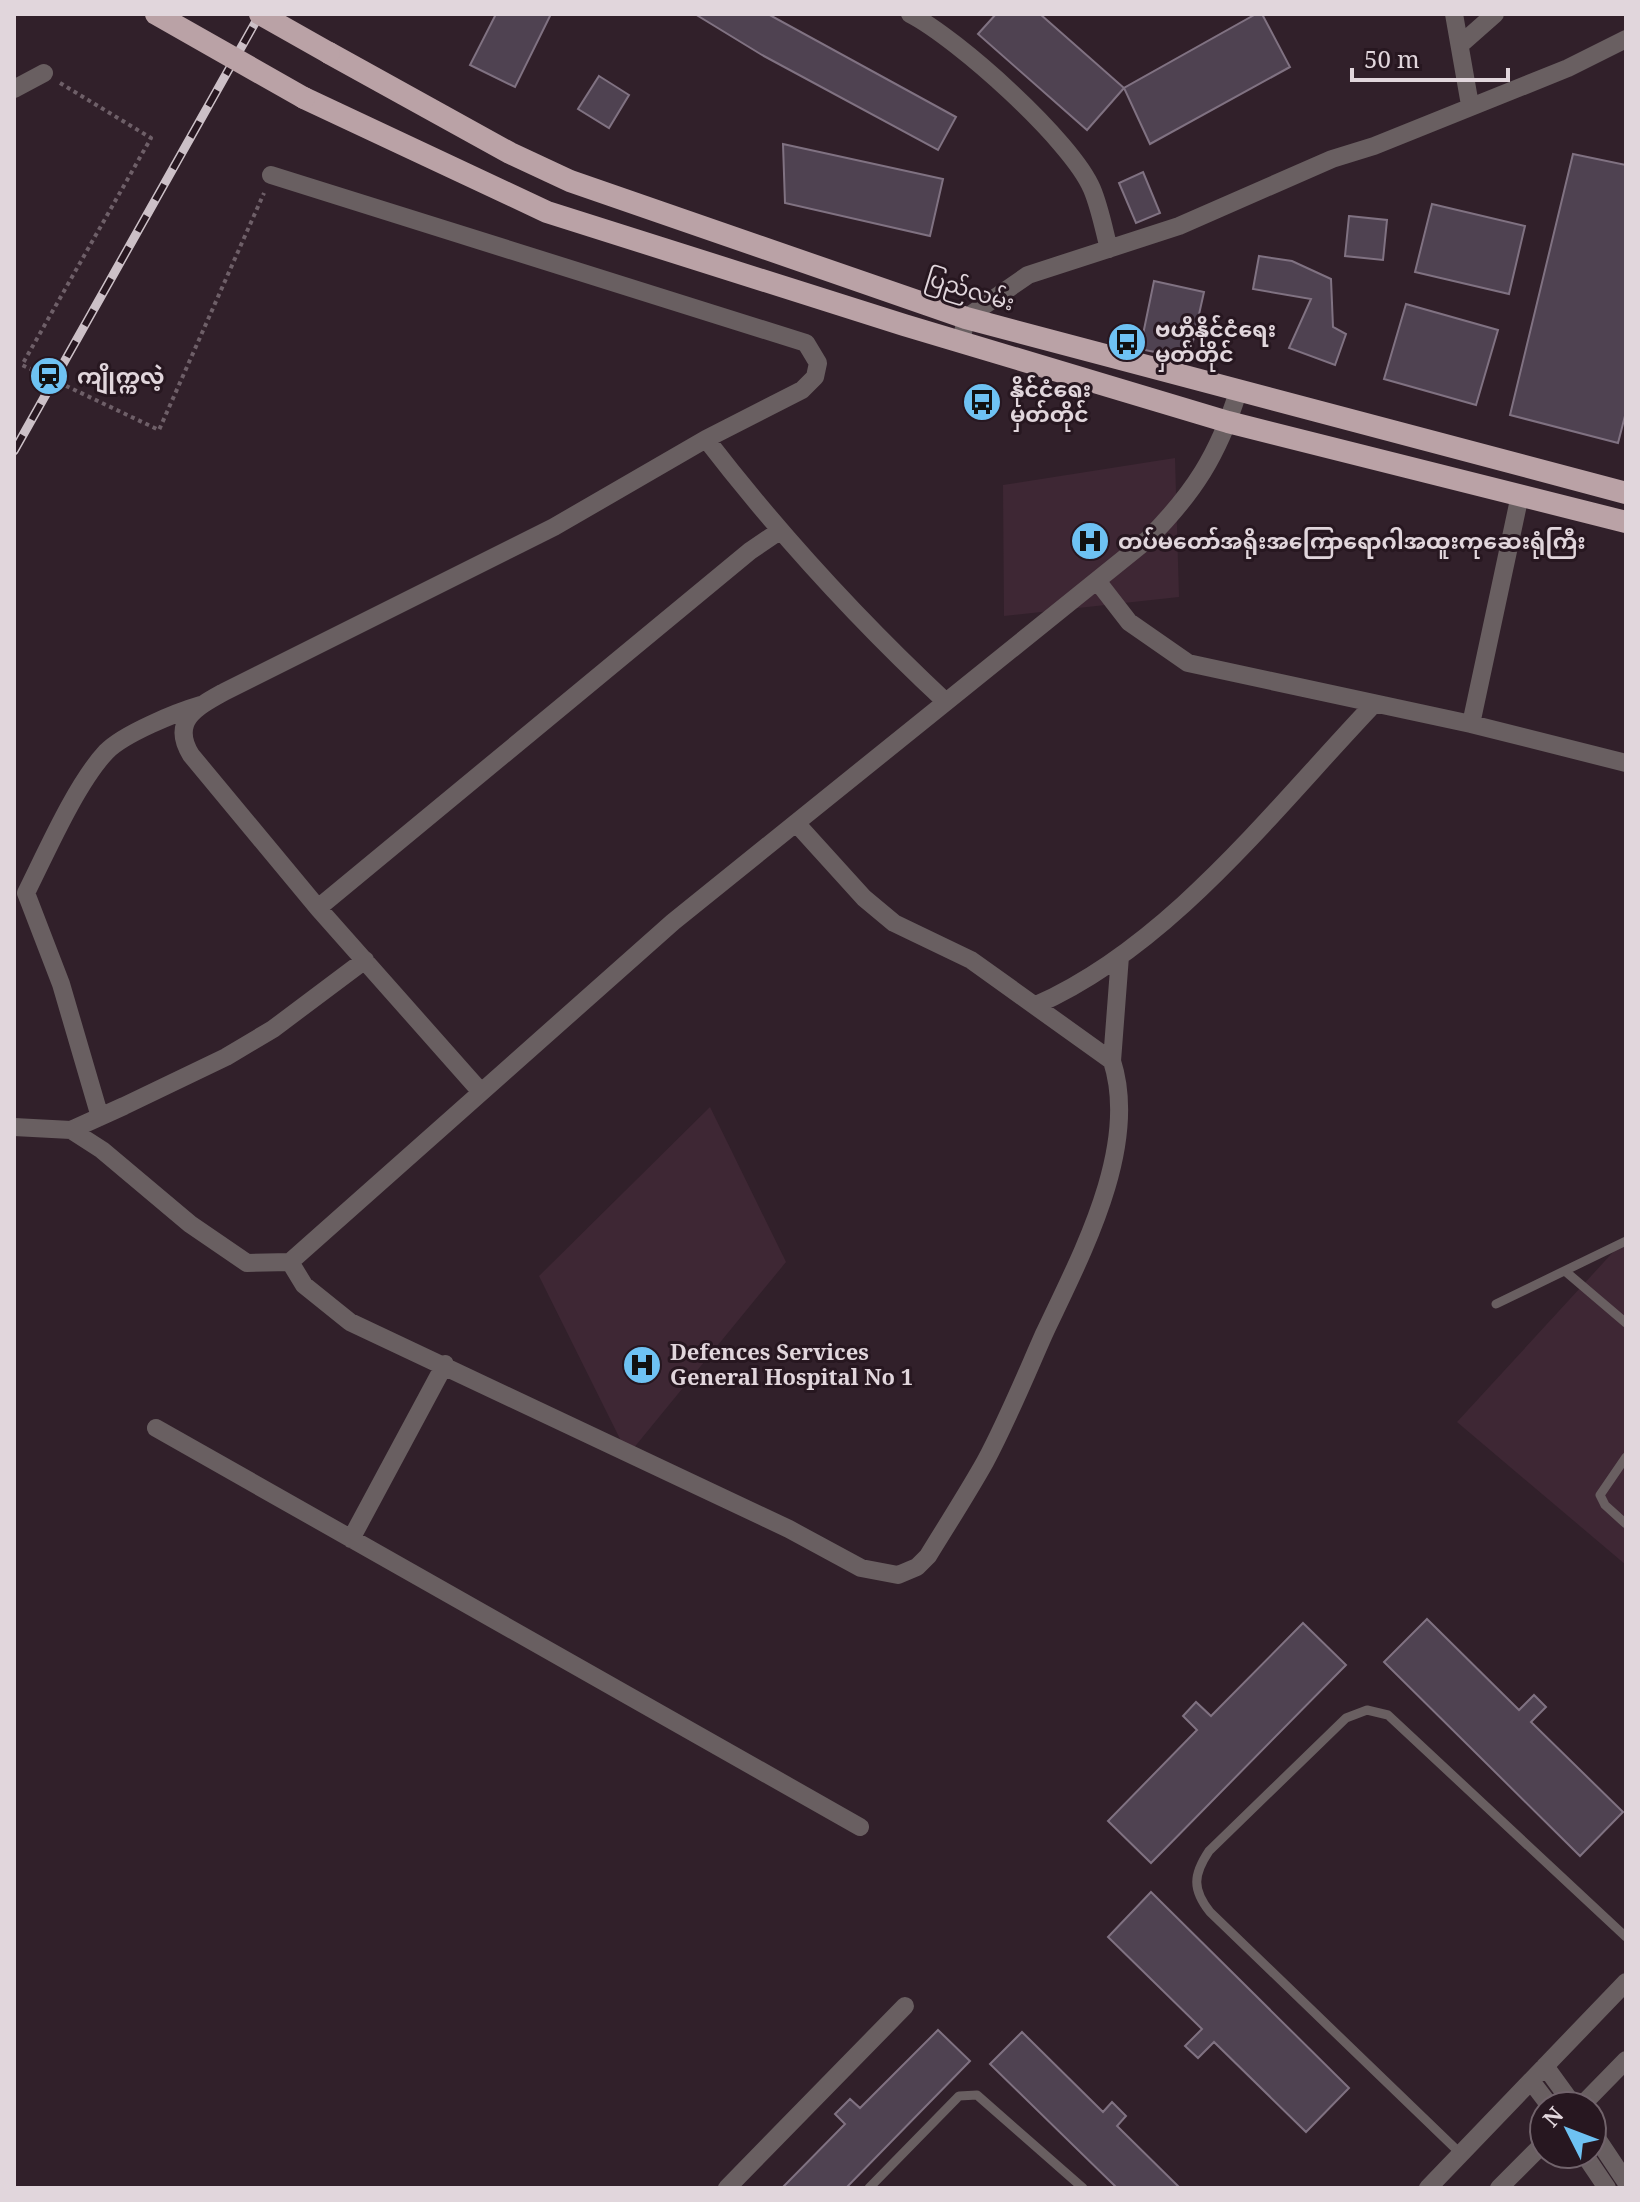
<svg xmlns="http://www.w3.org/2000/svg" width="1640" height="2202" font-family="'Noto Serif','Noto Sans Myanmar',serif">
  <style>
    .built { fill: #3e2734 }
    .building { fill: #4f4251; stroke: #807282; stroke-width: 2 }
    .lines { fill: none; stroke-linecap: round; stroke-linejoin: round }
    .path { stroke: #6e5f68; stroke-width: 4; stroke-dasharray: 4 4; stroke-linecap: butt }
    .service { stroke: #695f61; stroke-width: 9 }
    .minor { stroke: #695f61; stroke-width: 18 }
    .trunk { stroke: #baa2a6; stroke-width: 22 }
    .rail-casing { stroke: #ccc0c7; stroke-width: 9 }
    .rail { stroke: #271720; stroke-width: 6; stroke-dasharray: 18; stroke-linecap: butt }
    .trunk-bridge { stroke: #baa2a6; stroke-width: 22 }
    .labels { text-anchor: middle; stroke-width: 6; stroke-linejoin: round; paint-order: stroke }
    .street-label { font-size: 22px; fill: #e1d6dc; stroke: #271720 }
    .poi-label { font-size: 22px; font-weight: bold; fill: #e1d6dc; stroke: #271720; text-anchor: start }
  </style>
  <rect width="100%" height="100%" fill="#31202a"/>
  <path class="built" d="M1175,458L1179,597L1004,616L1003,485Z
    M710,1107L786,1262L628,1455L539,1276Z
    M1626,1238V1565L1457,1422Z"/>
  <path class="building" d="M496,14H551L515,87L470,65Z
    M695,14H768L956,117L938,150L762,55Z
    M996,14H1040L1124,88L1087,130L978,34Z
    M1256,14H1262L1290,67L1150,144L1124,88Z
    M599,76L629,95L609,128L578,109Z
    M783,144L943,179L930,236L785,203Z
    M1573,154L1626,165V412L1618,443L1510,415Z
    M1143,172L1160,213L1136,223L1119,183Z
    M1432,204L1525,226L1509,294L1415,272Z
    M1349,216L1387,220L1383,260L1345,256Z
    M1259,256L1292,261L1331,279L1333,327L1346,334L1335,365L1289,348L1311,299L1253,289Z
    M1154,281L1204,292L1189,359L1140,349Z
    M1406,304L1498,330L1476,405L1384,379Z
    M1427,1619L1519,1710L1534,1695L1546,1707L1531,1722L1623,1812L1580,1856L1384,1662Z
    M1303,1623L1346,1665L1151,1863L1108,1821L1197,1730L1183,1716L1196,1702L1211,1716Z
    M1151,1892L1349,2088L1306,2132L1214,2042L1198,2058L1185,2046L1202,2029L1108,1937Z
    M938,2030L970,2061L846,2188H782L845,2124L835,2114L850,2099L860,2108Z
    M1022,2032L1103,2112L1112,2102L1126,2116L1117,2126L1180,2188H1117L990,2064Z"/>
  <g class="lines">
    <path class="path" d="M60,83L151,138L22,365L159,430L264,193"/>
    <path class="service" d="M1565,1271L1626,1323
      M1496,1304L1626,1241
      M1626,1457L1600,1495L1605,1505L1626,1524
      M1461,2154L1210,1912C1192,1889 1193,1875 1209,1851L1346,1718L1367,1710L1388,1715L1626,1937
      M869,2188L959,2096L977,2095L1083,2188"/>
    <path class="minor" d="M910,14C957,38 1072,141 1092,189C1100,208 1104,230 1109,249
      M1454,14L1470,105
      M1461,44L1495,14
      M14,89L44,73
      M271,175L806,343L818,363L815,377L802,390L706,439L554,527L224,692C197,707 170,721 191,755L318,908L481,1092
      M961,342L966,318L1028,275L1179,226L1332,159L1374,146L1568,68L1626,39
      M706,439C780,535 857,619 946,702
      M1098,582L1129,622L1188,663L1471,724L1626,763
      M1471,724L1520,495
      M318,908L750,551L778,532
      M1036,1005C1170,946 1273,810 1373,705
      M1112,1061L1120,956
      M100,1117L61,984L26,893C46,853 76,784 106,752C123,734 177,712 201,705
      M14,1127L71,1130L124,1106L226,1057L273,1029L365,960
      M71,1130L102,1150L190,1224L247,1263L290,1262L673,922L1147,540C1194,493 1218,455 1238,392
      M290,1262L304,1285L350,1322L789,1529L861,1568L898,1575L917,1567L928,1556C947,1525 967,1494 985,1462C1007,1421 1025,1377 1044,1334C1080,1257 1140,1148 1112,1061L971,960L894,923L864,898L796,823
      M156,1428L860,1827
      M351,1539L445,1364
      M1545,2066L1574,2106
      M1531,2081L1550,2106
      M1581,2106L1626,2060
      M1592,2131L1626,2182
      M1584,2154L1607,2188
      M727,2188L905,2006
      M1428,2188L1626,1982
      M1499,2188L1544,2143"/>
    <path class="trunk" d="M329,53L510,153L570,181L966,318L1626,493
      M304,98L547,212L904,325L1228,422L1626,522"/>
    <g class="rail-casing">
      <path id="rail" d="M14,451L260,14"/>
    </g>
    <use href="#rail" class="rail"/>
    <path class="trunk-bridge" d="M156,14L304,98
      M260,14L329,53"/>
  </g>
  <defs>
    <g id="bus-disc" transform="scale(2)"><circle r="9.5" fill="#6ec2f3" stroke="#271720"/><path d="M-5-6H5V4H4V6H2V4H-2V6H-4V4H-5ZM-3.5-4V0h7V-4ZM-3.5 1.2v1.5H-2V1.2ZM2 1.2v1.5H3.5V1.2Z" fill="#111"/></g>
    <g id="station-disc" transform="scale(2)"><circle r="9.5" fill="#6ec2f3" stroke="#271720"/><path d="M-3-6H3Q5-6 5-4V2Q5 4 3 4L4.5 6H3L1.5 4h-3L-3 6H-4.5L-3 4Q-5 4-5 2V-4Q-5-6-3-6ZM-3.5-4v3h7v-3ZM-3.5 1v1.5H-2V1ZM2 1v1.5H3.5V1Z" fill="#111"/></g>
    <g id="hospital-disc" transform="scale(2)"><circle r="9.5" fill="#6ec2f3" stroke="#271720"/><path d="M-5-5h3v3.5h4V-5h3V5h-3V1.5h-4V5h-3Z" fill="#111"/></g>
  </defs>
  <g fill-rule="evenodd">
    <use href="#bus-disc" x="1127" y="342"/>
    <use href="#station-disc" x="49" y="376"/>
    <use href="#bus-disc" x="982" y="402"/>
    <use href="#hospital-disc" x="1090" y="541"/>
    <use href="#hospital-disc" x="642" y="1365"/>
  </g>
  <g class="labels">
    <g class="street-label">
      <text transform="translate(970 290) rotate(17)" y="8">ပြည်လမ်း</text>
    </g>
    <g class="poi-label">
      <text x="1155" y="337">ဗဟိုနိုင်ငံရေး<tspan x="1155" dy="25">မှတ်တိုင်</tspan></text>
      <text x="77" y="384">ကျိုက္ကလဲ့</text>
      <text x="1010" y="397">နိုင်ငံရေး<tspan x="1010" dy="25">မှတ်တိုင်</tspan></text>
      <text x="1118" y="549">တပ်မတော်အရိုးအကြောရောဂါအထူးကုဆေးရုံကြီး</text>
      <text x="670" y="1360">Defences Services<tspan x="670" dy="25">General Hospital No 1</tspan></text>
    </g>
  </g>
  <rect width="1640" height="2202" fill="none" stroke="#e1d6dc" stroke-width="32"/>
  <g transform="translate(1568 2130) rotate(312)"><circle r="38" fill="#271720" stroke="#71636b" stroke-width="2"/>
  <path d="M0-6L14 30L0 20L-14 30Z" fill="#6ec2f3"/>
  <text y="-12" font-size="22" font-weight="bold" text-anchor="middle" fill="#e1d6dc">N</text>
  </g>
  <path d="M1352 68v12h156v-12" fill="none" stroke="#e1d6dc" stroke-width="4"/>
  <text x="1364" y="68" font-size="24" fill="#e1d6dc" stroke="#271720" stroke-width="6" paint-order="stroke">50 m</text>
</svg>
